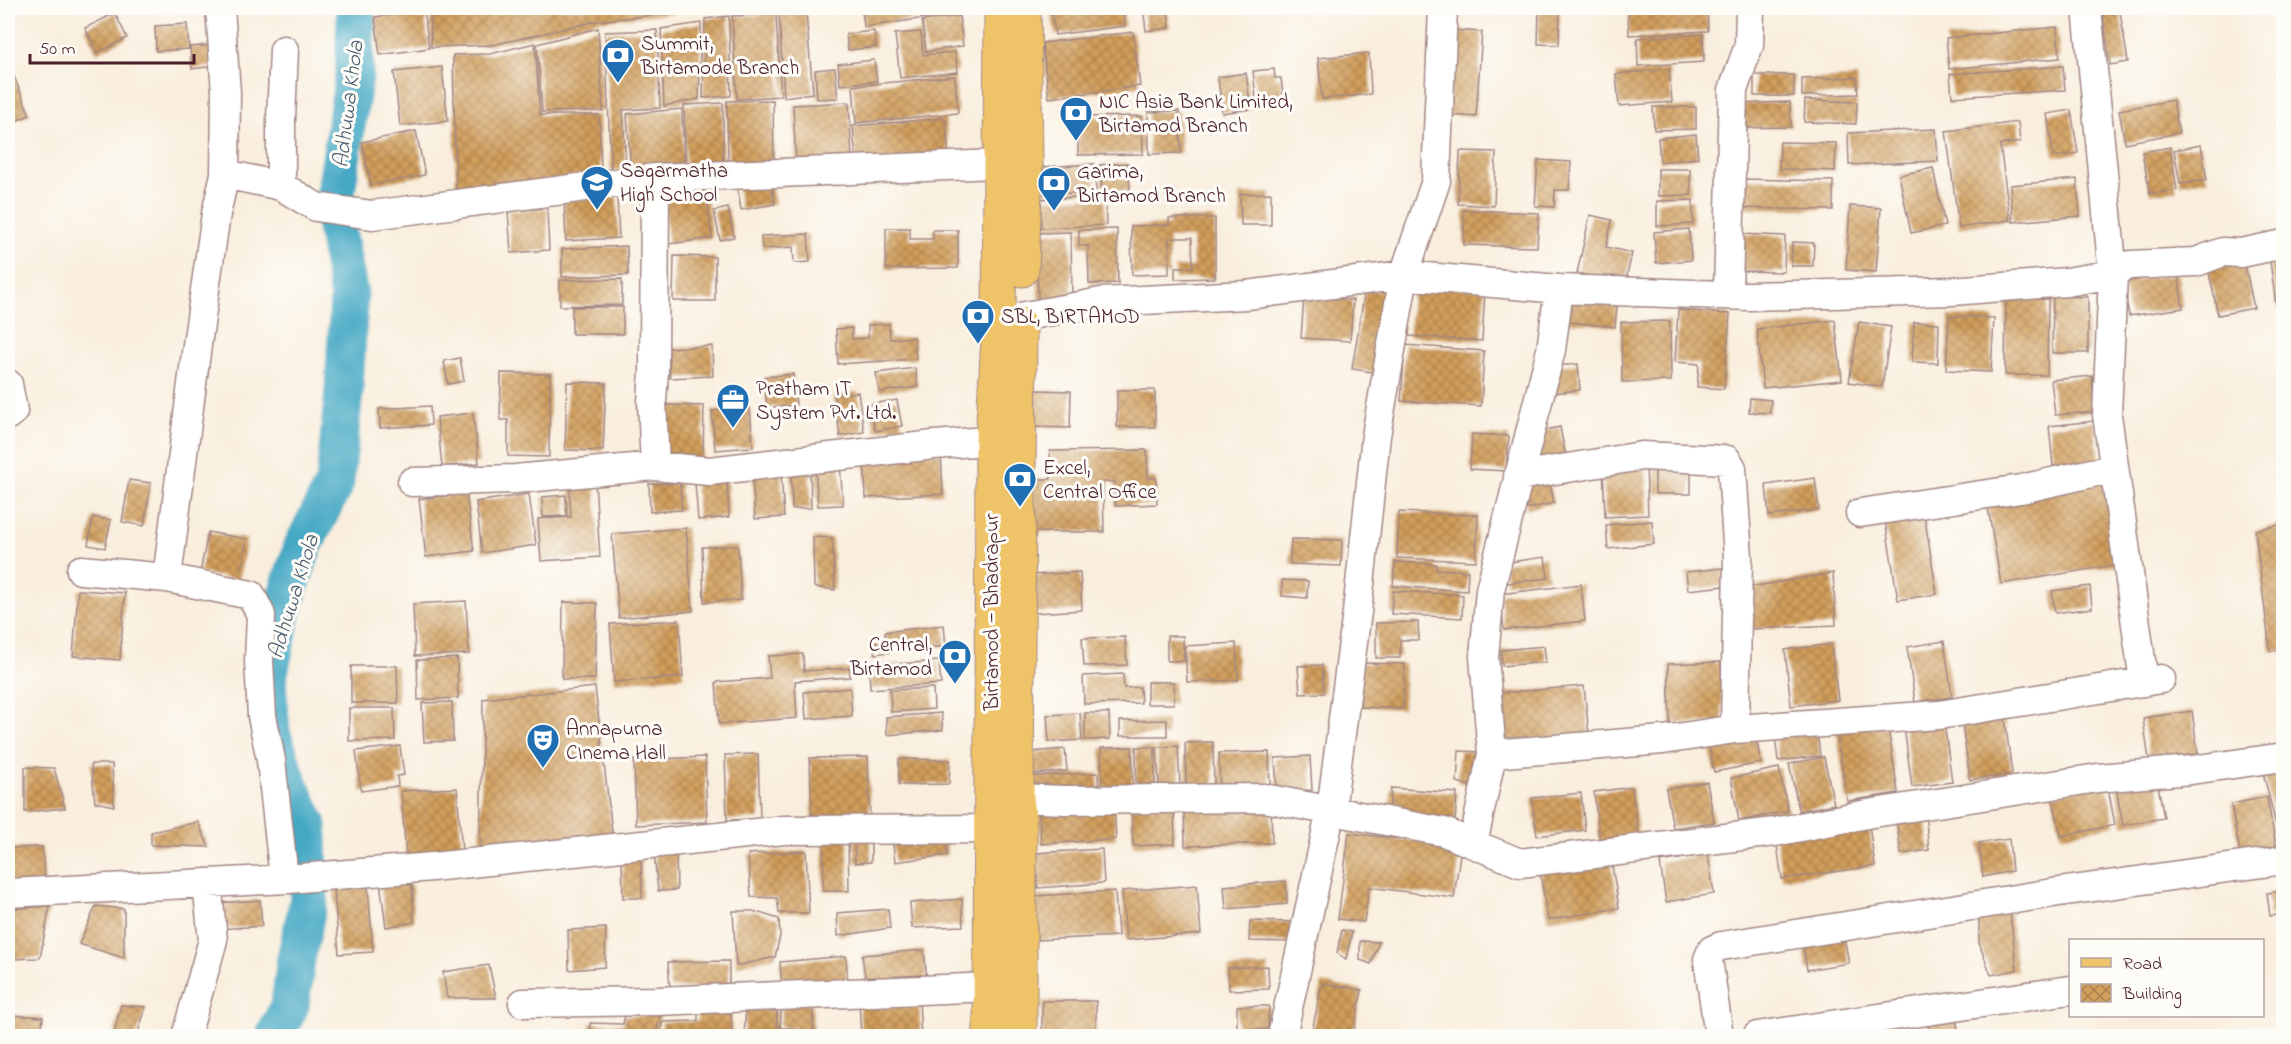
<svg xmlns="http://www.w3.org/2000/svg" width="2291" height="1044" font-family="'Indie Flower',sans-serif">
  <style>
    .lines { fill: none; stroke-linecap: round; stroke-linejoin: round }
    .river { stroke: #45a8c4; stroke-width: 39 }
    .building { fill: url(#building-cross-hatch) }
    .minor-casing { stroke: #a28684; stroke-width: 31 }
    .major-casing { stroke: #a28684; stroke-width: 35 }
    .minor { stroke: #fff; stroke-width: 28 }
    .major { stroke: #efc469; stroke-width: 33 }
    .labels { text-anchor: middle; stroke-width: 6; stroke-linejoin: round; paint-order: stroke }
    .poi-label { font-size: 21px; fill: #4a1f2b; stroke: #fdfcf7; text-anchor: start }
    .street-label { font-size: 21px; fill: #4a1f2b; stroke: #fdfcf7 }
    .water-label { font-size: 22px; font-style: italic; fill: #485d70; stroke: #fdfcf7 }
  </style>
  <defs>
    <pattern id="building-cross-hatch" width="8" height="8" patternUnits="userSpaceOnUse" patternTransform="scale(1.5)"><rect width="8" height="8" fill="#d29f5c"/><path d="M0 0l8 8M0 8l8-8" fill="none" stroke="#ac814c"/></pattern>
  </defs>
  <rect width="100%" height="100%" fill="#fdfcf7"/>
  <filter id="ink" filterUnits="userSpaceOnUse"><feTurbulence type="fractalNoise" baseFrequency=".0167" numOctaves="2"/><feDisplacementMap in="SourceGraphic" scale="12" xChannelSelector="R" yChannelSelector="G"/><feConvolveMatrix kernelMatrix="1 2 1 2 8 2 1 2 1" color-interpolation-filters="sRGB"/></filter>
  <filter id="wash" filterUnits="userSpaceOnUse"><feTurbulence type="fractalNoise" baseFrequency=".008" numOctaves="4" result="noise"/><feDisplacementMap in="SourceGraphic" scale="24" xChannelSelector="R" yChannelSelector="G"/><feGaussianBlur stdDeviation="1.35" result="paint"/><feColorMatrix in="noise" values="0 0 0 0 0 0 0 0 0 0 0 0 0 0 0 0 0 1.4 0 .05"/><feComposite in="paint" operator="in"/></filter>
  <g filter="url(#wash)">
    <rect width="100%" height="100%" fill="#f9eedd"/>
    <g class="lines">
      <path class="river" d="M275,1036L290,1005L296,959L309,899L308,825L289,785L271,733L267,681L284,604L303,546L335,482L344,391L349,295L333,211L354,76L356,8"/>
    </g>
    <g id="blocks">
      <path class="building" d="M430,8H711V9L597,21L492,45L431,47Z
        M862,8H931L932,17L864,27Z
        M1051,8H1123L1125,26L1055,35Z
        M1628,8H1707L1708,31L1629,35Z
        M2134,8H2161V9L2135,13Z
        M1539,10L1560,11L1559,45L1538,44Z
        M424,11L429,48L380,55L375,17Z
        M1168,11L1170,28L1146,31L1144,14Z
        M2120,12L2128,62L2110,65L2103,14Z
        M115,13L127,38L97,53L85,28Z
        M806,13L813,93L784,97L779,14Z
        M776,14L781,96L737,99L732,16Z
        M729,16L731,96L703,98L705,19Z
        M959,16L963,46L926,52L922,21Z
        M701,23L699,99L664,106L661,29Z
        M187,24L189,49L156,51L155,26Z
        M2057,27L2060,58L1949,69L1946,38Z
        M598,28L603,111L542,112L537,44Z
        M657,30L660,108L623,110L626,170L611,171L605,32Z
        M1454,30L1482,32L1476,117L1448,115Z
        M874,31L876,47L848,50L846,34Z
        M921,32L923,55L955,52L958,72L900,78L895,34Z
        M1133,32L1140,86L1049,98L1042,43Z
        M1703,34L1704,62L1638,66L1637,38Z
        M535,43L540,115H599L601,171L456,198L453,55L490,54Z
        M212,45L214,66L192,69L190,47Z
        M1369,53L1371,94L1322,99L1318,58Z
        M874,60L877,81L840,85L838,64Z
        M8,62L30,115L8,124Z
        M2063,66L2065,90L1952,97L1950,74Z
        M442,67L448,121L400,126L394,72Z
        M835,68L838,98L817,99L815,70Z
        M1274,69L1275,78H1281L1283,94H1288L1289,104L1257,107L1253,71Z
        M1669,69L1672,102L1619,106L1616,74Z
        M1246,73L1251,109L1222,113L1218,77Z
        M1754,75H1794V96H1754Z
        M955,76L958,113L856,123L853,86Z
        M1857,77L1858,94L1802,96V79Z
        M773,100L774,168H728L727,101Z
        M1805,100L1857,102L1856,124L1804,122Z
        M2173,100L2179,133L2125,143L2119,110Z
        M849,102L852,162L796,165L793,105Z
        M1790,102L1791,127L1740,128L1739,104Z
        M723,103V168L686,170L684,105Z
        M1653,107H1696V129L1654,130Z
        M682,109L684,167L631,172L627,114Z
        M2071,110L2078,153L2054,157L2047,114Z
        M1179,111L1181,153L1149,154L1148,112Z
        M1142,116L1143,154L1078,155V117Z
        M945,118L949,155L856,163L853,126Z
        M2018,122L2020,142L2000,145L2010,220L1959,228L1946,131Z
        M1936,129L1938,161L1849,165L1848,133Z
        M416,131L425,175L371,185L362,142Z
        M1696,134L1698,158L1660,162L1658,138Z
        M1780,142L1836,143L1835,171L1779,169Z
        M2201,145L2207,180L2180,184L2174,150Z
        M2170,147L2177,190L2150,194L2142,152Z
        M1460,151L1496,152L1494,206L1458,204Z
        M1538,160L1571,162L1569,190H1555L1554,207L1535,206Z
        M1128,163L1130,190L1102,193L1100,165Z
        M1094,164L1096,192L1044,194L1043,167Z
        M1933,168L1945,226L1911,233L1899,175Z
        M1658,169H1690L1691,195L1658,196Z
        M770,178L775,204L741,210L737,184Z
        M1741,179L1833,181V210L1741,208Z
        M2077,179L2080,216L2013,222L2010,185Z
        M705,185L712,238L669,244L662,191Z
        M1271,193V225H1241L1240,194Z
        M1105,196L1106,225L1041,228L1040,199Z
        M617,197L619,238L566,241L564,200Z
        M1693,200V224L1657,226V201Z
        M1850,206L1881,208L1876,272L1846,270Z
        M547,208L549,250L511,253L508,211Z
        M728,208L734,237L720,240L714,211Z
        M1464,210L1539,213L1537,247L1464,245Z
        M1590,215L1612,220L1606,247L1632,253L1625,284L1577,273Z
        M1169,218H1215V278L1175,279V267H1193L1192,238H1169V274L1132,275L1131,226L1169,225Z
        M886,228H910V239H933V230H958V268L886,269Z
        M1117,229L1118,283L1089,284L1088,246H1079V230Z
        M1689,229L1691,260L1656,263L1654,232Z
        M1071,232L1072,298L1038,299L1036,233Z
        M808,234L810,262L794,263L793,247L762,249L761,236Z
        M1740,234L1785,236L1784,272L1739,271Z
        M1792,242L1814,243L1813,266H1791Z
        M627,246L628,275L562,277V249Z
        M2284,252V304L2276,305L2269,254Z
        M674,256L715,257V301H673Z
        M2244,260L2254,308L2218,315L2208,267Z
        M2178,274L2183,308L2129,316L2123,282Z
        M622,279V305L560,306V280Z
        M1413,285L1485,290L1482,341L1409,336Z
        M1365,289L1390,293L1377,373L1352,369Z
        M2053,296L2088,297V353H2052Z
        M1304,297L1353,300L1350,341L1301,338Z
        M1564,299L1617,306L1615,327L1561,321Z
        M2006,299H2048L2047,375H2005Z
        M572,307H623V334H572Z
        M1678,310L1730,314L1724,389L1697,387L1699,364L1675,362Z
        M1949,316L1994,318L1991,372L1946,370Z
        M1835,320L1842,380L1763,388L1757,329Z
        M1670,321L1671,381L1622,382L1621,322Z
        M1859,322L1891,327L1882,387L1849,382Z
        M1914,322L1939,323L1938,363L1912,362Z
        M889,324L890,339L914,337L916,359L838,364L836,329L852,328V339L868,338V325Z
        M1405,345L1484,351L1481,406L1401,401Z
        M712,346L713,376L670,378L668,348Z
        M460,358L464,381L448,384L444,361Z
        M1578,364L1580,390L1545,394L1542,367Z
        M915,368L918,387L879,392L876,373Z
        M501,373L550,374L549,457L508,456V420H500Z
        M793,374L796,405L767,408L764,377Z
        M2092,376L2095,412L2055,415L2051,380Z
        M567,382L606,383L603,451L565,450Z
        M1034,390L1071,391L1070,428L1033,427Z
        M1117,390H1155V427H1117Z
        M858,392L864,432L840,436L834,395Z
        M1750,398L1771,400L1770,413L1749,412Z
        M897,400L902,426L875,431L870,404Z
        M664,405L704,406L703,460L664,459Z
        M430,406L431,425L380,428L379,409Z
        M750,408L753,447L715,450L712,411Z
        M473,413L479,463L442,467L437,417Z
        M2094,421L2099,461L2053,466L2049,426Z
        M1560,427L1566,458L1530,465L1525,434Z
        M1472,434L1509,436L1506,471L1470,469Z
        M1147,450L1148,478H1156L1157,504L1115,506V482H1103L1104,532H1033V479H1051L1050,451Z
        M941,453L943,494L866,498L864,457Z
        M840,463L843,505L818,506L815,465Z
        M1646,464L1648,515L1605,517L1603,466Z
        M1655,464L1691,465V494H1655Z
        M791,470H810L811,508L792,509Z
        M781,473L784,517L755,519L752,475Z
        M1549,478L1554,503L1527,509L1522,483Z
        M1815,478L1819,510L1769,516L1766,485Z
        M129,480L151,483L144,526L122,522Z
        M727,480L729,517L698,520L695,482Z
        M595,482L600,557L541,561L538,519L571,517L569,483Z
        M2107,482L2121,564L2001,584L1987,502Z
        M680,483L682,510L650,512L649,484Z
        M466,493L474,551L426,557L419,499Z
        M529,494L536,545L482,553L476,502Z
        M566,495L567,516L543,517L542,497Z
        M1399,512L1478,515L1476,561L1397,558Z
        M1924,514L1937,594L1898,600L1885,520Z
        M93,517L111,520L105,548L88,545Z
        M1652,521L1654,544L1608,549L1606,525Z
        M2284,524V650L2270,651L2255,530Z
        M686,528L693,611L619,618L612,534Z
        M208,532L247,539L239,580L200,573Z
        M813,537L832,538L835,590L814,587Z
        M1291,539L1342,540L1341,566L1290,564Z
        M738,546L741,600L704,602L702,547Z
        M1545,557L1548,578L1507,583L1504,563Z
        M1395,562L1436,564V569L1468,571L1467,591L1393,586Z
        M1723,568L1725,586L1688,590L1686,572Z
        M1080,572L1082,610L1035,613L1032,575Z
        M1833,573L1836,625L1749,629L1750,587Z
        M1282,580L1308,581L1307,598L1282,596Z
        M1581,584L1585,621L1504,630L1500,594Z
        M2090,586L2092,608L2055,613L2052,591Z
        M78,590L125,593L120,660L73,656Z
        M1393,591L1463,595L1462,618L1391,614Z
        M466,601L469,654L415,656L413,604Z
        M563,602L597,603L595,679H562Z
        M679,620L683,677L614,682L610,624Z
        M1418,622L1419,640H1400V658H1376V623Z
        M944,625L946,646L875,654L874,642L886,641L885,632Z
        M1167,636H1183L1184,661H1167Z
        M1125,637L1127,665L1084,666L1082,638Z
        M1944,641L1952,697L1915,702L1907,647Z
        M1236,643L1238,680L1187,682L1185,646Z
        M1831,644L1838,700L1791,706L1785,650Z
        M1544,646L1546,662L1502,666L1501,650Z
        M803,654L804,671L850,668V677L795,681L797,718L719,724L716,682L770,678L768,656Z
        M457,658L458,698L418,700L417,660Z
        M939,661L941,684L870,689L869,666Z
        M1721,662L1723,722L1670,724L1668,664Z
        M1362,663L1405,664L1403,709L1360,707Z
        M1322,665L1324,693L1300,694L1298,666Z
        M351,666H397L398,703H351Z
        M1123,674L1124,688L1140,687L1141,703L1084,704L1083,676Z
        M1147,682H1174V704H1147Z
        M1584,686L1589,734L1504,741L1499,693Z
        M595,687L613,840L480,848L483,699Z
        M850,688L852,716L806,719L804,692Z
        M933,688L934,709L891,712L890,690Z
        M452,702L453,741L424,742L422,703Z
        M349,708H394L395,740L349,741Z
        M2004,710L2012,774L1970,780L1961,716Z
        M2192,711L2198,754L2149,760L2143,718Z
        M941,713L943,730L887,735L886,717Z
        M1080,713L1082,740L1049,742L1047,715Z
        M1085,713H1109L1110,739L1085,740Z
        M1167,720V736H1120V721Z
        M1835,722L1888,728L1898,793L1847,801Z
        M1944,722L1952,782L1912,787L1904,727Z
        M1817,731L1820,756L1778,761L1775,736Z
        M1755,733L1761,763L1714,772L1708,741Z
        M1213,742L1214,788H1186L1185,743Z
        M400,746L404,775L397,776L398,786L361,791L356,751Z
        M1178,746L1180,785L1159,786L1157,747Z
        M1132,747L1133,787L1102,788L1101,748Z
        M1136,747H1155V785L1136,786Z
        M1065,749L1067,771L1033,774L1031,752Z
        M1459,751L1480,752L1471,786L1457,782Z
        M1269,752L1270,790L1220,792L1219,753Z
        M758,754L760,819L727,820L725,755Z
        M1310,756L1312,790L1277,791L1275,758Z
        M705,757L707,822L636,825L634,760Z
        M868,757L870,819L812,820L810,758Z
        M1824,757L1834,804L1799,811L1789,764Z
        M899,759L950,760L949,784L899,785Z
        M91,764H112L114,806L95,802Z
        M25,767L54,768L65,808L25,812Z
        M2284,767V832L2278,833L2263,772Z
        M1779,768L1788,811L1739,821L1731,778Z
        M1098,773L1099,792L1033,795V776Z
        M2157,780L2164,818L2123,825L2116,788Z
        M1707,782L1714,822L1673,828L1666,789Z
        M2107,783L2115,825L2061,836L2052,795Z
        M1632,787L1639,840L1600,845L1594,792Z
        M457,788L462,852L406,856L401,791Z
        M1391,788L1457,793L1455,822L1389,817Z
        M1581,793L1585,830L1537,836L1532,798Z
        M2267,797L2276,846L2240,853L2231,804Z
        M1271,803L1272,843L1185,846L1184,806Z
        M1174,805L1175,844L1133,846L1131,807Z
        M1114,806L1116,839L1041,844L1039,810Z
        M1925,812L1929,850L1901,854L1896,816Z
        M1868,818L1875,866L1782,879L1775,832Z
        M198,822L209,847L151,845V832Z
        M1349,833L1461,846L1454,898L1369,887L1364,922L1338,919Z
        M892,836H946L947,855L895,862Z
        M824,837H848L849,891H823Z
        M871,838V862L855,863L854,839Z
        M2009,839L2012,871L1983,877L1979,843Z
        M42,847L45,882L8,887V848Z
        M1102,849L1104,883L1038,888L1035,853Z
        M806,851L809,913H779L777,898L751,897L748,854Z
        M676,852L677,890L658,891L654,854Z
        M1708,854L1714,894L1666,902L1660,862Z
        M641,856L642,898H623L622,857Z
        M1611,859L1619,908L1548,920L1540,872Z
        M1286,881L1287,904L1226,909L1224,886Z
        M380,882L412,885L414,922L386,927Z
        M1197,885L1201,934L1126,940L1122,891Z
        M368,887L373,952L339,954L334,889Z
        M1115,891L1118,936L1037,940L1035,896Z
        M2284,891V914L2270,916L2267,893Z
        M962,899L963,926L912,928L910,903Z
        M260,900L262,926L218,929L216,903Z
        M50,906L40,958L8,959V909Z
        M96,906L124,909V958L79,944Z
        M888,909L890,928L838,936L837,913Z
        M733,911H753L779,919L780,936L775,957L736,966Z
        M1979,912L2010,913L2017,970L1991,975L1979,943Z
        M1250,921L1293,922V942L1249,941Z
        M606,928L605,967L569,970L568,930Z
        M1342,930L1352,932L1346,959L1337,953Z
        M1843,932L1849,963L1807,970L1802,939Z
        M1360,941L1379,942L1371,964L1360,960Z
        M924,950L927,982L866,984L862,955Z
        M846,956L848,987L782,989L780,962Z
        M729,961V988H670L668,962Z
        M489,965L496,998H447L443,972Z
        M1268,966L1269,989L1229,990L1228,968Z
        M1322,983L1362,990L1353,1036H1311Z
        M919,1000L921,1036H861L859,1002Z
        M782,1001L812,1004L814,1036H795V1028H780Z
        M1042,1001H1096V1036H1042Z
        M121,1005L146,1007L137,1036H120L114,1034Z
        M1237,1006H1269L1268,1029H1237Z
        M746,1008L777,1011V1036L744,1035Z
        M731,1011L732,1036H661L662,1022L698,1021V1013Z
        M1955,1013L1959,1036H1930L1927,1018Z
        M8,1015L43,1017L41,1036H8Z
        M660,1015L656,1036H591L590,1023L623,1024L625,1016Z"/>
    </g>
  </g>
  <g filter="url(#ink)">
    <use href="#blocks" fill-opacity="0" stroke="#a28684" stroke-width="1.5"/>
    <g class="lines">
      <g class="minor-casing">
        <path id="minor" d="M2087,8L2113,274L2107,415L2144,682
          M225,174L281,186L316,207L372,215L655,178L1021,163
          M281,186V119L284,50
          M1728,294L1733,90L1749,45L1750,8
          M1020,317L1101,302L1247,295L1404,275L1559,289L1749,296L1952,291L2067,282L2113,274L2112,271L2130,265L2196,262L2223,252L2241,253L2284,244
          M8,384L13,411L8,415
          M655,466L652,402L654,371L655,178
          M412,482L515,479L655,466L709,471L934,445L1013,439
          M1860,513L2021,489L2114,468
          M81,570L167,578L251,595L261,615L259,661L262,716L271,760L284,879
          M167,578L197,345L216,214L225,174L226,93L220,8
          M1735,729L1939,715L2161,679
          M1492,754L1484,657L1490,590L1551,350L1559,289
          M995,801L1017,798L1065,800L1264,798L1444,832L1520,863L1775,832L1867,814L2098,778L2191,770L2284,757
          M1473,844L1492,754L1663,740L1735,729L1738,557L1732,468L1727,460L1642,456L1518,476
          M8,893L288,879L432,867L784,830L1012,829
          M523,1003L657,1001L991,987
          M186,1036L213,940L207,883
          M1282,1036L1331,810L1357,612L1376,436L1404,275L1436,181L1443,8
          M1719,1036L1708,959L1712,950L1721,946L2059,892L2284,860
          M1757,1036L2070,990"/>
      </g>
      <g class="major-casing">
        <path id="major" d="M1022,270L1026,164L1024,8
          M1020,324L1017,798L1020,828V1036
          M990,1036L992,440L999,322L1001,8"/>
      </g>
      <use href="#minor" class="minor"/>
      <use href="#major" class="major"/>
    </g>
  </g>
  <defs>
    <g id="bank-pin" transform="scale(1.725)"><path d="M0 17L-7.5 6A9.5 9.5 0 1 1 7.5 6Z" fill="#1f6fb2" stroke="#fdfcf7"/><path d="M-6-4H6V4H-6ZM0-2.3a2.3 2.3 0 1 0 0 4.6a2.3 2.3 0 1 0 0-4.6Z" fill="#fff"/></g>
    <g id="school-pin" transform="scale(1.725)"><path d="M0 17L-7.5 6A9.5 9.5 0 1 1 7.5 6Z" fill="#1f6fb2" stroke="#fdfcf7"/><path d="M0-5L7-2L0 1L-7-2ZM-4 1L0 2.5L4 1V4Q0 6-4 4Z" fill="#fff"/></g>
    <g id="office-pin" transform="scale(1.725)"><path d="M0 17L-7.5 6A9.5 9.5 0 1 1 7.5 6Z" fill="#1f6fb2" stroke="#fdfcf7"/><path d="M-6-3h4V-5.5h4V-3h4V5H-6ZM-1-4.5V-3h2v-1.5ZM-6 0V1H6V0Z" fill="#fff"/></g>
    <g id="theatre-pin" transform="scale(1.725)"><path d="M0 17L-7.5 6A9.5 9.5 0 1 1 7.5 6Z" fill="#1f6fb2" stroke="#fdfcf7"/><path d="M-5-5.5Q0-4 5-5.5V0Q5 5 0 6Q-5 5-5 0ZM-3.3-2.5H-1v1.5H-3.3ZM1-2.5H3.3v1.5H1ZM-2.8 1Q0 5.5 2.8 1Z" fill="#fff"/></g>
  </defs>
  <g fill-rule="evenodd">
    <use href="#bank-pin" x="618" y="55"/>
    <use href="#bank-pin" x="1076" y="113"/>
    <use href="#school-pin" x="597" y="182"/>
    <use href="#bank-pin" x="1054" y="183"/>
    <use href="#bank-pin" x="978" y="316"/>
    <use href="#office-pin" x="733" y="400"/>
    <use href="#bank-pin" x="1020" y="479"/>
    <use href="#bank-pin" x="955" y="656"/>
    <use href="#theatre-pin" x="543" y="740"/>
  </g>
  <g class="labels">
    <g class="poi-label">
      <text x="641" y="50">Summit,<tspan x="641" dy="24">Birtamode Branch</tspan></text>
      <text x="1099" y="108">NIC Asia Bank Limited,<tspan x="1099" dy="24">Birtamod Branch</tspan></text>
      <text x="620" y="177">Sagarmatha<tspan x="620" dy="24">High School</tspan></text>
      <text x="1077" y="178">Garima,<tspan x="1077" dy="24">Birtamod Branch</tspan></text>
      <text x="1001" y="323">SBL, BIRTAMOD</text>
      <text x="756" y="395">Pratham IT<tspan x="756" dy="24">System Pvt. Ltd.</tspan></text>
      <text x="1043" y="474">Excel,<tspan x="1043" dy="24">Central Office</tspan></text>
      <text x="932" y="651" text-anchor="end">Central,<tspan x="932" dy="24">Birtamod</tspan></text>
      <text x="566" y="735">Annapurna<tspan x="566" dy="24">CInema Hall</tspan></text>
    </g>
    <g class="street-label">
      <text transform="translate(991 612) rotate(-90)" y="7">Birtamod — Bhadrapur</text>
    </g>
    <g class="water-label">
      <text transform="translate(347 104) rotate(-83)" y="8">Adhuwa Khola</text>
      <text transform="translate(292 596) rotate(-73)" y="8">Adhuwa Khola</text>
    </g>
  </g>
  <rect width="2291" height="1044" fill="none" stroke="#fdfcf7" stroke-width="30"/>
  <rect x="2069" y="939" width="195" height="78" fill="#fdfcf7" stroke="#b5a4a5" stroke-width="1.5"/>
  <rect x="2081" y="958" width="30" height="9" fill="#efc469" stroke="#b5a4a5" stroke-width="1.5"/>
  <text x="2123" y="969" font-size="18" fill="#4a1f2b">Road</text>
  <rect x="2081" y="984" width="30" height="18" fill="url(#building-cross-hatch)" stroke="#b5a4a5" stroke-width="1.5"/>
  <text x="2123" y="999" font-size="18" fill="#4a1f2b">Building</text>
  <path d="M30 54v9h164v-9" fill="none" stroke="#4a1f2b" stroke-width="3"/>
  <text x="39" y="54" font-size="18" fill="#4a1f2b" stroke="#fdfcf7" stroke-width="4.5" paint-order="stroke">50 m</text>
</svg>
